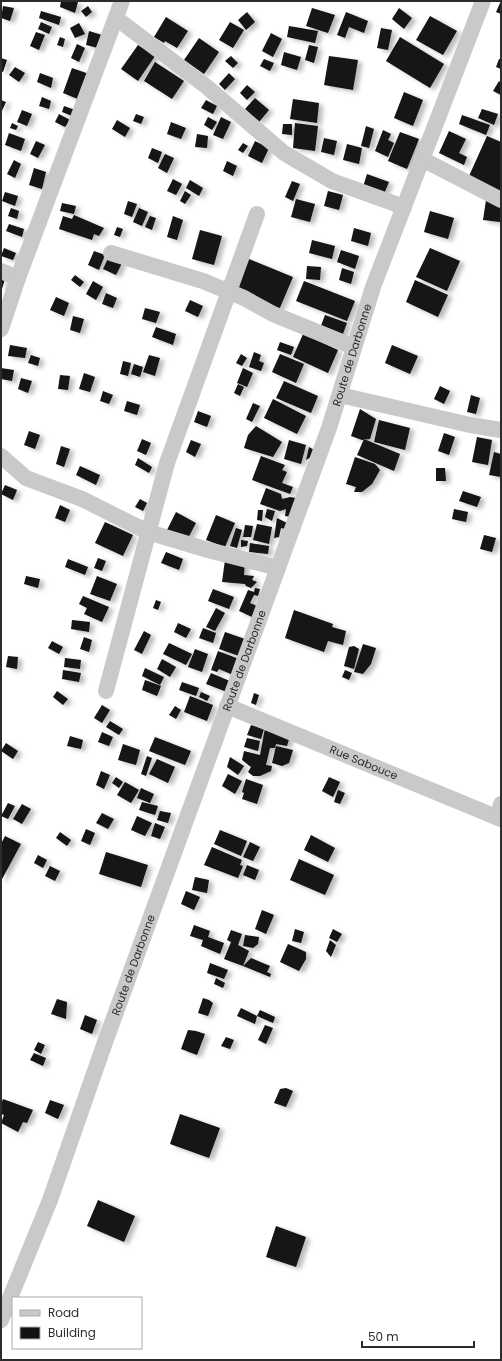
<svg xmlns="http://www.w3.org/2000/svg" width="502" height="1361" font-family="Poppins,sans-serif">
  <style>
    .building { fill: #131313; filter: url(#shadow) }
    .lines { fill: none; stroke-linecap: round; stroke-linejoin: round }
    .minor { stroke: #c9c9c9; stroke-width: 16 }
    .labels { text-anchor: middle; stroke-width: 4; stroke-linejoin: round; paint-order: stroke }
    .street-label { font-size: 11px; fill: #2c2c2c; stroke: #fff }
  </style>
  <defs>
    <filter id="shadow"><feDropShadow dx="4.5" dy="2.5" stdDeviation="2" flood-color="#0004"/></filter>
  </defs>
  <rect width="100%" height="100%" fill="#fff"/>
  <path class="building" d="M61,1L78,2L75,13L60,7Z
    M501,1V14L496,12Z
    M3,6L14,8L10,21L1,18Z
    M88,6L92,12L86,17L81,11Z
    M312,8L335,15L328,33L306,26Z
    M399,8L412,18L404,29L392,19Z
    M41,11L61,17L59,25L39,18Z
    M247,12L255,22L246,30L238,20Z
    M346,12L368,21L364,33L349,27L345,38L337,35Z
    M430,16L457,31L443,55L416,40Z
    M166,17L188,31L177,48L165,41L164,43L154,37Z
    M41,22L52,27L49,34L38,29Z
    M230,22L244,30L233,48L219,40Z
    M79,23L85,34L75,38L70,28Z
    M289,26L318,31L315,43L287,37Z
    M381,28L392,30L388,50L377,48Z
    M89,31L102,35L98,48L86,45Z
    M36,32L45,35L39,50L30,46Z
    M271,33L282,39L273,57L262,51Z
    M60,37L65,39L63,47L57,45Z
    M400,37L444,64L430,88L386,61Z
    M199,38L219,52L204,74L184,60Z
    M77,44L85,48L79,62L71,58Z
    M138,45L155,56L138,81L121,69Z
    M309,45L318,47L314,63L305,60Z
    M284,52L301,57L297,70L281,65Z
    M231,56L238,63L233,68L225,61Z
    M329,56L358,60L353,90L324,85Z
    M1,58L7,60L3,72L1,71Z
    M264,59L274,63L270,71L260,66Z
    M499,59H501V69L496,67Z
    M155,62L184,81L172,99L144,81Z
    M15,67L25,73L19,82L9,75Z
    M72,68L89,74L80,100L63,93Z
    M40,73L53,78L51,88L37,82Z
    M229,73L235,79L225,90L219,84Z
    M499,81L501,83V95L493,91Z
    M247,85L255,92L247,100L240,93Z
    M404,92L423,100L413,126L394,118Z
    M42,97L51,101L49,109L39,106Z
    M255,98L269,110L259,122L245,109Z
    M293,99L319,103L317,123L290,119Z
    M1,100L6,102L1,113Z
    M206,100L217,106L213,114L201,108Z
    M64,106L75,110L72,116L62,112Z
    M482,109L498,114L494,125L478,118Z
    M22,110L32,114L27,126L17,122Z
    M59,114L70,120L65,127L55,122Z
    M136,114L144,117L141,124L133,121Z
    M462,115L490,125L486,135L459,124Z
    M208,117L217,122L212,130L204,125Z
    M221,117L231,122L223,139L213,135Z
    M117,120L130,128L125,137L112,129Z
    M171,122L186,128L181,139L167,134Z
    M12,123L18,126L16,130L10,128Z
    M295,123L318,126L315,151L293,148Z
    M283,124H292V135L282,134Z
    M366,126L374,129L369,148L361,146Z
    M383,130L391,134L388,140L394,143L388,157L375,151Z
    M449,131L466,139L459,153L467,157L464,165L439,153Z
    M400,132L419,139L407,169L388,161Z
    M9,133L25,139L21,151L5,145Z
    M197,134L208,136L207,148L195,147Z
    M487,136L501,142V191L469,176Z
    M324,138L337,141L334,155L321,152Z
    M36,141L45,145L38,158L30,154Z
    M255,141L269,148L262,163L248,156Z
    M243,143L248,146L243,153L238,150Z
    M347,144L362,148L359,164L343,160Z
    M152,148L162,152L158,163L148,158Z
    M165,154L174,158L167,173L158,168Z
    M14,160L21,164L15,178L7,174Z
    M227,161L237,166L233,176L223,171Z
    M34,168L46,172L42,189L29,185Z
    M367,174L389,182L384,194L363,187Z
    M173,179L182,184L176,195L167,191Z
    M190,180L203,188L199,196L186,188Z
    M292,181L300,184L293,201L285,197Z
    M185,191L191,195L185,204L180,201Z
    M328,191L343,195L339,210L324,206Z
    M5,192L18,196L15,206L2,201Z
    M296,199L315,204L310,222L291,217Z
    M486,200L501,202L500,222L483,220Z
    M128,201L137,204L132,217L124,214Z
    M62,203L76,206L74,214L60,211Z
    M11,208L19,211L17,219L8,216Z
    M139,208L148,212L142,226L133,222Z
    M430,211L454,218L448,239L424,232Z
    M74,215L104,228L99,236L94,234L92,240L59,229L63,216L72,219Z
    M150,216L156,218L152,230L145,227Z
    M173,216L183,220L177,240L167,237Z
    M9,224L24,229L22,237L6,231Z
    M117,227L123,229L120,237L114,235Z
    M354,228L371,233L368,246L351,241Z
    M200,230L222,236L214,265L192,259Z
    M312,240L335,246L332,259L309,253Z
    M4,248L16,253L13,260L1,256Z
    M430,248L460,261L447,291L416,277Z
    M341,250L359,256L355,269L337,262Z
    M94,251L105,255L99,270L88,265Z
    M109,256L122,263L116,275L103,269Z
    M249,259L293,277L279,310L235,292Z
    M307,266L321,267L320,280L306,279Z
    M342,268L354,272L351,284L339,280Z
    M75,275L84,282L80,287L71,280Z
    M1,278L5,279L1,292Z
    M415,280L448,295L438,317L406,302Z
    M93,281L103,287L96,300L86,294Z
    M304,281L355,301L347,321L296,301Z
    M106,293L117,298L113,308L102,304Z
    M56,297L69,303L64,316L50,310Z
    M190,300L203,306L198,317L185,311Z
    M145,308L160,312L156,323L142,319Z
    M325,315L347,323L341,339L319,331Z
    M73,316L84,319L80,333L70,330Z
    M156,327L176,334L173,345L152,337Z
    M303,334L338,350L328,373L293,357Z
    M280,342L294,347L291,355L277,350Z
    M10,345L27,348L25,358L8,356Z
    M392,345L418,356L410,374L385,363Z
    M254,352L261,355L259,361L264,363L261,371L249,367Z
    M241,354L247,358L242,366L236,363Z
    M280,354L304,364L296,383L272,372Z
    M31,355L40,358L38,366L28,363Z
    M149,355L160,358L155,376L143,372Z
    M123,361L131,363L128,376L120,374Z
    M134,364L143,367L140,377L131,374Z
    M1,368L14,370L12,381L1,379Z
    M243,368L253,373L247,387L237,383Z
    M84,373L95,377L90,392L79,389Z
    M60,375L70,376L68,390L58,389Z
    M21,378L32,381L28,393L18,389Z
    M284,381L318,396L311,413L276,398Z
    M238,384L244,387L240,396L234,393Z
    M440,386L450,391L444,404L434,399Z
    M103,391L113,395L109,404L100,401Z
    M471,395L480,398L476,414L467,412Z
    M273,399L306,416L297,434L264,418Z
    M127,401L140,405L137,415L124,411Z
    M253,403L260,406L252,422L246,419Z
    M360,409L376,419L370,439L362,440L351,436Z
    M198,411L211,416L207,427L194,422Z
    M379,420L410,428L405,450L374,442Z
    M256,426L282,442L273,457L244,448L248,435Z
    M29,431L40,435L35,449L24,445Z
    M444,433L455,437L449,455L438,451Z
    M477,437L492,440L488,465L472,462Z
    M142,439L151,443L146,455L137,451Z
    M364,439L400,454L394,471L357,455Z
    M191,440L201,444L195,457L186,452Z
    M289,440L306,445L301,464L284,459Z
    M61,446L70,449L64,467L56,464Z
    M309,447L316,451L311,457L306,460Z
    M494,452L501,454V477L489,475Z
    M261,456L285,465L282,470L287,472L282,483L293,487L290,494L252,480Z
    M355,457L375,464L380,470L372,484L362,492H354L356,487L346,484Z
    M138,458L152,467L149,473L135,465Z
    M80,466L100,475L96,485L76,475Z
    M436,468H445L446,481H436Z
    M5,485L17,490L13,500L1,494Z
    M266,488L281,494L282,499L290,497L296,498L291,517L285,516L286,509L280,511L260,504Z
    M463,491L481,497L477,507L459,501Z
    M140,499L147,503L143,511L135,507Z
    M60,505L70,510L65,522L55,518Z
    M267,509L275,511L272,521L265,517Z
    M454,509L468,512L466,522L452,519Z
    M258,510H263L262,521L257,520Z
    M176,512L196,523L186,542L166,532Z
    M216,515L235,523L225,547L206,540Z
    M277,518L287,523L286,529L281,528L279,537L274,538Z
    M105,522L133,535L123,556L95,543Z
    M257,524L272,527L269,544L253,540Z
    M245,525L253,526L251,537H243Z
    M236,528L242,530L237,548L230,546Z
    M484,535L496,538L492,552L480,549Z
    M241,540L248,541L247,546L241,547Z
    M250,543L269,546L268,554L249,552Z
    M166,552L183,559L179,570L161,563Z
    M98,558L106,561L102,571L94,568Z
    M68,559L88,567L85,575L65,567Z
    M225,560L245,562L244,575L254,576L252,580L257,582L251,588L246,586L245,584L222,582Z
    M26,576L40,579L38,588L24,584Z
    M97,576L117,584L110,601L90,594Z
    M255,588L260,589L258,596L254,595L250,603L257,606L252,617L239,611L248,590L254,592Z
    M213,589L234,597L229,609L208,601Z
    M83,596L109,607L102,622L84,614L87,608L79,604Z
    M156,600L161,602L158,610L153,608Z
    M216,608L225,613L215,631L206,627Z
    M294,610L333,624L332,627L346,631L343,645L328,641L324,652L285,638Z
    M72,620L90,622L89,632L71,629Z
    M178,623L191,629L186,638L174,632Z
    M203,628L216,633L213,643L199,638Z
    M144,631L151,635L142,654L134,650Z
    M225,632L245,639L239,656L219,649Z
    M84,637L92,640L89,652L80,649Z
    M52,641L63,647L59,654L48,648Z
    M169,643L192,654L186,665L163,654Z
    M363,644L376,648L371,664L363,674L354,672Z
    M354,646L359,649L354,669L344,666L349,647Z
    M195,649L208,654L202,672L188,667Z
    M218,651L239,659L233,675L219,669L217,672L211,670Z
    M8,656L18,657L17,669L6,667Z
    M65,658L81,660L80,669L64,667Z
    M162,659L176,667L170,677L157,669Z
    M145,668L164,677L160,685L142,676Z
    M63,670L81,673L79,682L62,679Z
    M345,670L352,673L349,680L342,677Z
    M211,673L232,682L227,692L206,684Z
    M145,680L161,686L157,696L142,690Z
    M182,682L199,688L196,696L179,690Z
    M57,691L68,699L63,705L53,697Z
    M201,692L210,696L207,701L199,697Z
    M254,693L259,695L256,705L251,703Z
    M190,696L213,705L207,721L184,712Z
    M102,705L110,710L102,723L94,718Z
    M175,706L181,710L176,719L169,715Z
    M110,721L123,729L119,735L106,727Z
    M251,725L264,729L261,739L247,735Z
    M265,728L290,736L287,746L276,744L275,748H270L266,765L272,766L271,771L260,776H253L248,772L251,767L242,760L244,751L260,755Z
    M102,732L113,737L109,746L98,742Z
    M70,736L83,740L81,749L67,746Z
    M155,737L191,751L185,765L149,751Z
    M247,738L260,741L258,751L244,747Z
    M6,743L18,751L13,759L1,751Z
    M123,744L140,750L136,765L118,760Z
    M276,746L293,750L289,763L282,766L272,763Z
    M147,756L152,758L146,776L141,774Z
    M230,757L244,766L238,775L227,767Z
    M157,759L175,767L168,783L149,774Z
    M101,771L110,775L104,789L96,785Z
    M228,774L242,781L235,794L222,786Z
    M116,777L123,782L119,788L112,783Z
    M329,777L340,782L333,797L322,791Z
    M246,779L263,785L257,804L242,799L244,793L242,792Z
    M125,782L139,790L131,803L117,795Z
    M141,788L154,794L150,803L137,798Z
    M338,790L345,793L340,804L334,802Z
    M142,802L158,806L155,815L139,810Z
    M8,803L15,806L8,819L1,816Z
    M22,804L31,809L22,824L13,819Z
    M160,811L171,813L168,823L157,820Z
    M102,813L114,819L108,829L96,823Z
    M137,816L152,823L145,836L131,830Z
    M155,823L165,827L160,839L151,836Z
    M86,829L95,833L90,845L81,841Z
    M220,830L247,841L241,856L214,844Z
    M60,832L71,840L67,846L56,838Z
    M311,835L335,848L328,862L304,850Z
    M5,836L21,844L1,881V844Z
    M250,842L260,847L253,861L243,857Z
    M212,847L242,860L240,865L243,866L238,878L204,865Z
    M106,852L148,865L141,887L99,874Z
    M38,855L47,860L43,868L34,863Z
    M299,859L334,875L325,895L290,880Z
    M247,865L259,870L255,880L243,875Z
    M50,866L60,871L55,881L45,876Z
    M195,877L209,880L207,893L192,890Z
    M186,891L200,897L194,910L181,904Z
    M262,910L274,915L266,934L255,929Z
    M194,925L210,931L208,937L224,943L220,954L201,946L203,940L190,936Z
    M295,929L304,932L301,943L292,941Z
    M333,929L342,934L337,942L329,938Z
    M231,930L242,934L238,945L249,951L243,966L224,959L231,942L227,940Z
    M245,935L259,937L258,944L253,948L243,946Z
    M330,940L336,945L331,957L326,951Z
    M288,944L306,952V959L299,971L280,962Z
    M251,958L270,966L267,972L271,974L270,977L243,966Z
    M210,963L228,970L224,979L207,973Z
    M216,978L225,983L223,988L214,984Z
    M203,998L209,1000L213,1003L208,1016L198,1013Z
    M57,999L67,1002L66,1019L51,1014Z
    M241,1008L257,1016L255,1024L237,1016Z
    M260,1010L275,1017L273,1023L257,1016Z
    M85,1015L97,1020L92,1034L80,1029Z
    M265,1025L273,1028L266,1044L258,1040Z
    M188,1030L196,1031L205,1034L197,1055L181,1049Z
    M226,1037L234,1040L230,1049L221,1046Z
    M38,1042L45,1045L41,1054L34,1050Z
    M34,1053L46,1058L43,1066L30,1060Z
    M286,1088L293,1091L286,1107L274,1103L280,1089Z
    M3,1099L33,1110L27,1123L23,1122L18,1132L1,1123L4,1115L1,1114V1104Z
    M50,1100L64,1105L58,1119L45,1113Z
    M180,1114L220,1128L209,1158L170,1144Z
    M98,1200L135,1216L124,1242L87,1226Z
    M276,1226L306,1237L296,1267L266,1257Z"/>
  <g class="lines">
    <g class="minor">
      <path d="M116,18L207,87L284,153L332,181L404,207"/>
      <path d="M422,159L501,200"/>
      <path d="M111,253L203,281L244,298L273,314L354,347"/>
      <path d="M1,271L18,278"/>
      <path d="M1,329L18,278L122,1"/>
      <path d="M340,395L470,425L501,430"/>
      <path d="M1,456L26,478L82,499L148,532L208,550L278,568"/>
      <path d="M106,691L167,463L257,214"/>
      <path id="s1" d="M227,706L501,819"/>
      <path d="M498,818L501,804"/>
      <path id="s2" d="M1,1320L50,1200L104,1045L329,428L373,287L483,1"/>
    </g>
  </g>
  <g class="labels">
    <g class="street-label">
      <text dy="4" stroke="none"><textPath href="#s2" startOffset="1027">Route de Darbonne</textPath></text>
      <text dy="4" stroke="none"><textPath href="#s2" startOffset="703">Route de Darbonne</textPath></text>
      <text dy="4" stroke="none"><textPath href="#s1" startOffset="148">Rue Sabouce</textPath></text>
      <text dy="4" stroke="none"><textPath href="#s2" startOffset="379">Route de Darbonne</textPath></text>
    </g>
  </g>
  <rect width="502" height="1361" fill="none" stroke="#2c2c2c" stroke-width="4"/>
  <rect x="12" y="1297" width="130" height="52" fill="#ffffff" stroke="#ababab"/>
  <rect x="20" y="1310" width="20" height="6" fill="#c9c9c9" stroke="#ababab"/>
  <text x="48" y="1317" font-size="12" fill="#2c2c2c">Road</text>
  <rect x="20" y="1327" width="20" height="12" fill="#131313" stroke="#ababab"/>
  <text x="48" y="1337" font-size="12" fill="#2c2c2c">Building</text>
  <path d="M362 1341v6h112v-6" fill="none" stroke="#2c2c2c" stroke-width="2"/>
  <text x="368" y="1341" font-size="12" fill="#2c2c2c" stroke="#ffffff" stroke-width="3" paint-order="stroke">50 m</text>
</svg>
